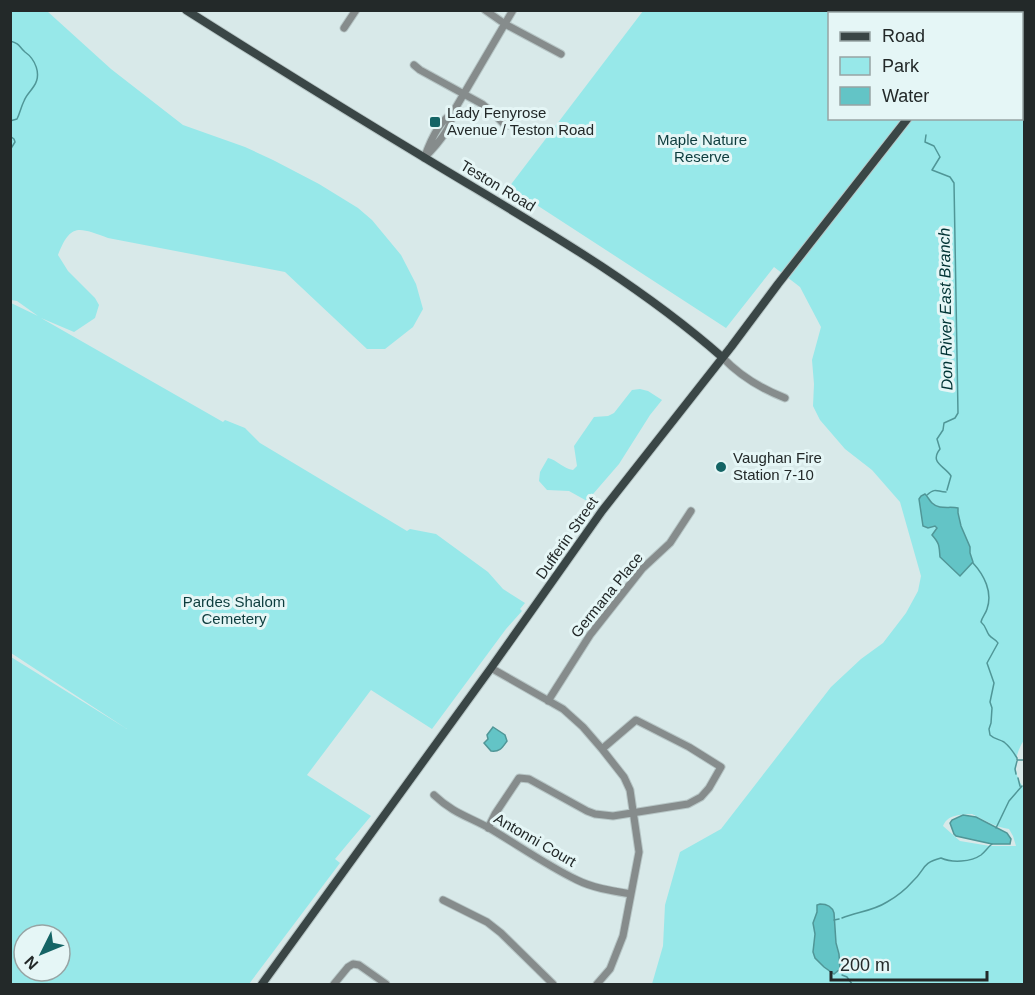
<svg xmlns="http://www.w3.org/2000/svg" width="1035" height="995" font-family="Helvetica,sans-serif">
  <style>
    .green { fill: #97e8e9; fill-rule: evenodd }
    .water { fill: #63c4c6; stroke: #509697; stroke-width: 1.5 }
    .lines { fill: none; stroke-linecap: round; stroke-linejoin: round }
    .stream { stroke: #509697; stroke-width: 1.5 }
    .minor-casing { stroke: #b7c6c6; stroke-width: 9 }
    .major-casing { stroke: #b7c6c6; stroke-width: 10 }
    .minor { stroke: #868c8c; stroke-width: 7 }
    .major { stroke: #3a4646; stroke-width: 8 }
    .poi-dot { fill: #146465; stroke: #e5f6f6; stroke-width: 2 }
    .labels { text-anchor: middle; stroke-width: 6; stroke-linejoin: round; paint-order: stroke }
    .poi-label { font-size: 15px; fill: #232929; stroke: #e5f6f6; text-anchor: start }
    .park-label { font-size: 15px; fill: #0d3c3d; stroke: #e5f6f6 }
    .street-label { font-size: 15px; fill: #232929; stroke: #e5f6f6 }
    .water-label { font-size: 16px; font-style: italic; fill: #013334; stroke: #e5f6f6 }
  </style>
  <rect width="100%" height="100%" fill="#d8e9e9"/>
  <path class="green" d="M11,10L47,11L111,69L183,125L245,147L273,160L319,184L358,208L372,220L401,255L416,284L423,309L413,327L385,349H367L285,272L108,238C79,228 71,222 58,255L68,271L95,298L99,305L95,318L74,332L41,318L223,422L225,420L245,428L260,443L407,531L410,529L436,534L488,572L503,589L525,603L520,609L522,611L506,629L432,729L371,690L307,775L371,816L335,859L340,863L249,984H11V657L127,729L11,653V303L38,316L17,301L11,300ZM24,935H60V971H24Z
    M643,11H977L975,14H830V118H1022V14L1019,13L1021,11H1024V740C1014,755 1012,774 1024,788V984H652L663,946L665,905L680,852L721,829L831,687L861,659L883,643L906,613L918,591L921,576L900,502L872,470L845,449L820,420L813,406L814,384L812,360L821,327L800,287L774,267L726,328L509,187ZM972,814C984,820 995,827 1009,829L1013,836L1016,846H990L960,841L943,826C948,814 960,815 972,814Z
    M640,389L648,391L662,400L650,415L619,464L587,501L569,491L547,490L539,481L540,472L548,458C557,460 564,469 573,470L577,466L574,446L594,417L608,416L614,413L632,390Z"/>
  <path class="water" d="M925,494C928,497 929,500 932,503C939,510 950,506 958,508V513L961,526L970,547V553L973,562L960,576L940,557C939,546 940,544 932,535L937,528L935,526L928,528L923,526L919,499L921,496Z
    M493,727L505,735L507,741C502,748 500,752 491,751L484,743L488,739L487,735Z
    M963,815L976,817L1007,833L1011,839L1010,844H992L956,836L954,834L950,823L952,820Z
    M820,904C826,904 832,906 834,913L836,943L839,954L840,969L834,974L824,967L815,958L813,952L815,934L813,923L817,912V905Z"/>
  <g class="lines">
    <path class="stream" d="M962,14L966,10
      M10,41C21,44 18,46 25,52C35,59 42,74 34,86C31,91 26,95 24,101C21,107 20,113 17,119L10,121
      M926,135L925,142L934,146L940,157L932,170L950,177L954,183L958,413L955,418L944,423L943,430L937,439L940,449C929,463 945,466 951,476L947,490
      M10,136L14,139L15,142L10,150
      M927,495C936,487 937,492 946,492
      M973,563C984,575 993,592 987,609C986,613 982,617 981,622C986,626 986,631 989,635C992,639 996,639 998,643L987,663L994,683L990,702L992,708L991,723L989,729L990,735C994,739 999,739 1004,742C1009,746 1014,753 1017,758V760
      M1018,760H1023
      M1016,774L1015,769L1017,761
      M1018,778L1020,786
      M996,828L1009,801L1022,786
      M842,918C857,912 873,911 887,902C896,897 906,889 913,881C926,869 921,863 941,858C952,863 971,862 981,855C985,852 988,847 992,844
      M834,920L839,919
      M842,975L847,977L852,984"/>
    <g class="minor-casing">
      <path id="minor" d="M485,10L505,24L561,54
        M344,28L356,10
        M414,65L420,70L482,104L495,115L506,126
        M425,156C430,142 438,122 452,114
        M424,158C434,148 452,129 452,114L513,10
        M722,357C739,375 762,389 785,398
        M491,668L563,709L583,727L602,749L624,777L630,790L639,852L623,936L610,969L597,984
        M548,701L590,635L642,569L670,543L691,511
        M434,795C453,813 467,816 489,828C518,845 546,865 577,880C593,888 613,891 631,894
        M488,828L495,814L519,778L529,779L587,811L595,814L613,816L688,804L701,797L709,788L721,767L689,747L636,720L602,749
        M443,900L487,922L501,933L553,984
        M334,984L348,967L353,964L359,965L386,984"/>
    </g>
    <g class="major-casing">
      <path id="major" d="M186,10C265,60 345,110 425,158C527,220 632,278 722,357
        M990,14L992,10
        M262,984L491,668L602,511L731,347L778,284L908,118"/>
    </g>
    <use href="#minor" class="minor"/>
    <use href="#major" class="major"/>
  </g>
  <g class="poi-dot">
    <rect x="429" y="116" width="12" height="12" rx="3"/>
    <circle cx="721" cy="467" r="6"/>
  </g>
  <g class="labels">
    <g class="poi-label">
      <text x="447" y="118">Lady Fenyrose<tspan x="447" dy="17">Avenue / Teston Road</tspan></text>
      <text x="733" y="463">Vaughan Fire<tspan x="733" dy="17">Station 7-10</tspan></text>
    </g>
    <g class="park-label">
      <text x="702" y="145">Maple Nature<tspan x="702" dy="17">Reserve</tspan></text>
      <text x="234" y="607">Pardes Shalom<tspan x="234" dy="17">Cemetery</tspan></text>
    </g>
    <g class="street-label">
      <text transform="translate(498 186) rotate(31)" y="5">Teston Road</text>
      <text transform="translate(567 538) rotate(-55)" y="5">Dufferin Street</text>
      <text transform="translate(607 595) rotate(-51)" y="5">Germana Place</text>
      <text transform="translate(535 840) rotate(30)" y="5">Antonni Court</text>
    </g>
    <g class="water-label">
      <text transform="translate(945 309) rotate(-91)" y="6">Don River East Branch</text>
    </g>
  </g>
  <rect width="1035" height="995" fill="none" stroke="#232929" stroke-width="24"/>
  <rect x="828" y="12" width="195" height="108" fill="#e5f6f6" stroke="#97a4a4" stroke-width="1.5"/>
  <rect x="840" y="32" width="30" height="9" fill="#3a4646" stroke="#97a4a4" stroke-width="1.5"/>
  <text x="882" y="42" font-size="18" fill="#232929">Road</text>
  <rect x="840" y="57" width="30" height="18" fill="#97e8e9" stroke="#97a4a4" stroke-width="1.5"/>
  <text x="882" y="72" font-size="18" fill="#232929">Park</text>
  <rect x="840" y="87" width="30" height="18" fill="#63c4c6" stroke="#97a4a4" stroke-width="1.5"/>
  <text x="882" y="102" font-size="18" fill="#232929">Water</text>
  <g transform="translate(42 953) rotate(227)"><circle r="28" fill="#e5f6f6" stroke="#97a4a4" stroke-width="1.5"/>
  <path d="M0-4.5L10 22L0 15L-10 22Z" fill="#146465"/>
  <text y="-9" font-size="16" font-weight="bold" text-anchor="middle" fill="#232929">N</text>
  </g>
  <path d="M831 971v9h156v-9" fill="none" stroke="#232929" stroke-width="3"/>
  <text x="840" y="971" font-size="18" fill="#232929" stroke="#e5f6f6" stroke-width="4.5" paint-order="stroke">200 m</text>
</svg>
